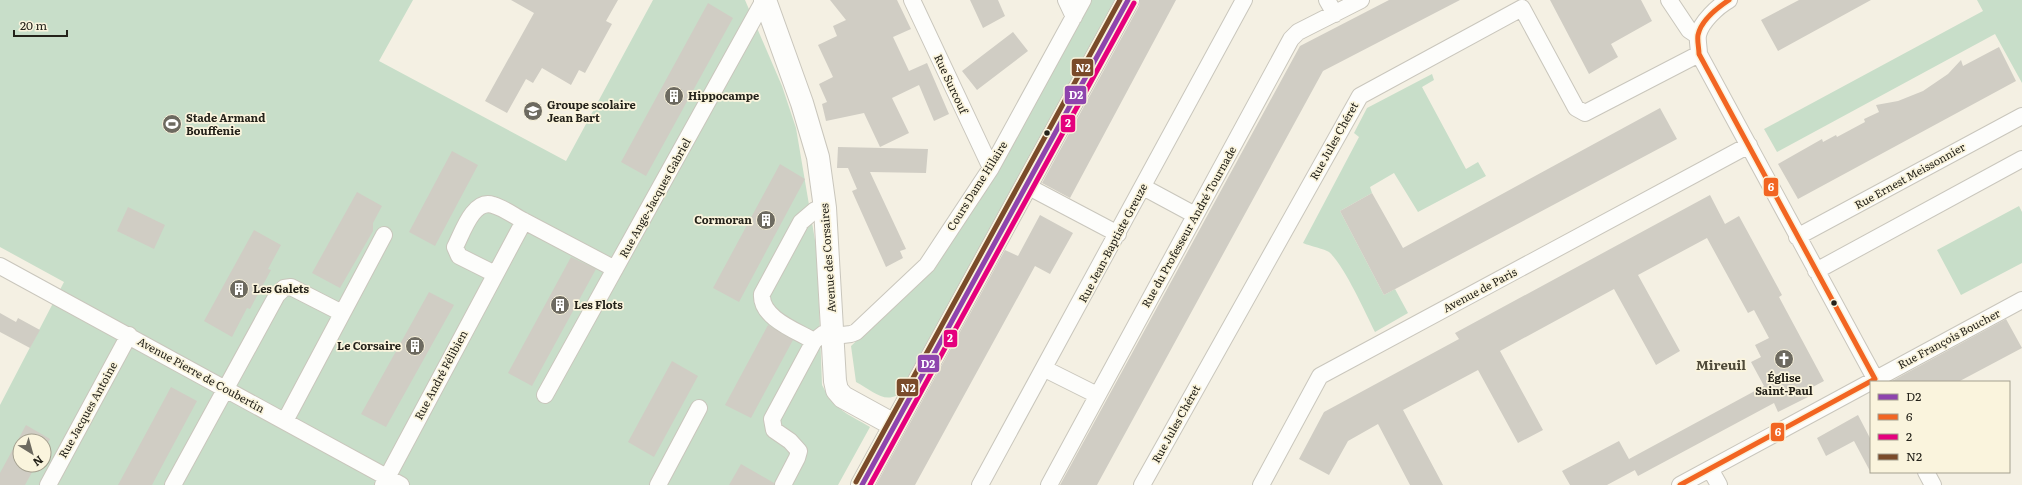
<svg xmlns="http://www.w3.org/2000/svg" width="2022" height="485" font-family="Literata,serif">
  <style>
    .green { fill: #c8dec9; fill-rule: evenodd }
    .building { fill: #d0cdc4 }
    .lines { fill: none; stroke-linecap: round; stroke-linejoin: round }
    .street-casing { stroke: #c9c6bc; stroke-width: 18 }
    .secondary-casing { stroke: #c9c6bc; stroke-width: 24 }
    .street { stroke: #fdfdfb; stroke-width: 16 }
    .secondary { stroke: #fdfdfb; stroke-width: 22 }
    .bus-1-casing { stroke: #faf4dd; stroke-width: 8 }
    .bus-2-casing { stroke: #faf4dd; stroke-width: 8 }
    .bus-3-casing { stroke: #faf4dd; stroke-width: 8 }
    .bus-4-casing { stroke: #faf4dd; stroke-width: 8 }
    .bus-1 { stroke: #8e44ad; stroke-width: 5 }
    .bus-2 { stroke: #f26522; stroke-width: 5 }
    .bus-3 { stroke: #e5007d; stroke-width: 5 }
    .bus-4 { stroke: #7a4b2a; stroke-width: 5 }
    .bus-dot { fill: #24221a; stroke: #faf4dd; stroke-width: 1.5 }
    .labels { text-anchor: middle; stroke-width: 3.5; stroke-linejoin: round; paint-order: stroke }
    .street-label { font-size: 11px; fill: #24221a; stroke: #faf4dd }
    .poi-label { font-size: 11px; font-weight: bold; fill: #24221a; stroke: #faf4dd; text-anchor: start }
    .quarter-label { font-size: 13px; font-weight: bold; fill: #504b39; stroke: #faf4dd }
    .line-badge { stroke: #faf4dd; stroke-width: 1.5 }
    .badge-label { font-size: 11px; text-anchor: middle; font-weight: bold; fill: #fff }
  </style>
  <rect width="100%" height="100%" fill="#f4f0e3"/>
  <path class="green" d="M0,0H413L379,61L566,161L653,0H745L782,86L796,128L817,252L822,385C835,411 847,413 870,427L838,485H0V405L64,282L0,247ZM20,441H44V465H20Z
    M1089,0H1115L905,388C888,408 875,392 856,382L851,346L930,272L979,202Z
    M1977,0H2022V83L1995,34L1777,152L1764,129L1983,11Z
    M1432,74L1434,80L1422,87L1466,169L1478,162L1486,176L1418,212L1394,173L1370,187L1372,193L1340,211L1384,295L1395,289L1408,313L1375,332C1365,312 1344,265 1329,252C1325,249 1310,246 1303,243L1359,137L1354,133L1367,108Z
    M2019,206L2022,212V263L1961,295L1937,250Z"/>
  <path class="building" d="M511,0H618L606,21L612,24L585,73L579,70L571,85L542,68L533,83L526,79L507,113L485,101L534,13Z
    M830,0H897L911,29L893,37L909,71L927,63L949,114L934,121L919,85L892,98L909,133L880,147L864,113L826,121L822,104L827,102L819,84L833,77L818,45L837,36L833,26L846,20Z
    M970,0H998L1005,16L983,28Z
    M1140,0H1176L1070,198L1042,183L1139,6Z
    M1389,0H1460L1323,71L1097,485H1060L1300,46Z
    M1550,0H1641L1652,21L1611,44L1618,57L1589,74Z
    M1799,0H1871L1778,51L1761,20Z
    M708,3L733,18L646,176L621,162Z
    M1013,32L1028,51L977,90L962,71Z
    M1999,47L2016,81L1798,199L1778,164L1822,139L1823,142L1836,135L1837,137L1865,122L1864,119L1879,112L1876,105L1898,101L1923,91L1948,74L1961,60L1963,66Z
    M1660,108L1677,139L1384,295L1340,211L1372,193L1403,248Z
    M838,147L928,149L926,173L870,172L906,249L900,251L903,258L886,267L852,191L857,189L848,168H837Z
    M452,151L478,165L435,246L409,232Z
    M780,164L805,179L739,302L713,288Z
    M357,192L382,206L373,223V231L340,288L312,273Z
    M1710,195L1725,224L1739,216L1782,295L1779,297L1824,381L1807,390L1810,396L1778,412L1774,403L1638,476L1629,459L1764,386L1751,362L1761,357L1755,345L1769,338L1754,310L1748,313L1707,238L1638,275L1680,351L1656,365L1614,289L1500,351L1543,430L1518,443L1478,370L1403,410L1443,485H1410L1378,424L1348,441L1329,475L1299,459L1324,412L1459,339L1455,333Z
    M128,207L165,225L154,249L117,231Z
    M1040,215L1073,233L1050,274L1035,266L915,485H876L1005,250L1018,256Z
    M254,230L281,245L268,269L271,270L250,309L247,308L232,337L204,321Z
    M571,257L596,269L532,386L508,373Z
    M429,292L454,305L386,427L361,414Z
    M0,313L16,322L18,318L40,330L30,348L0,332Z
    M2006,319L2022,348L1958,382H1890Z
    M768,325L793,340L751,418L725,405Z
    M672,361L698,376L654,457L628,442Z
    M171,387L197,401L162,466L152,485H118Z
    M1858,415L1871,440V473L1854,441L1826,456L1817,438Z
    M26,425L50,439L44,450V441H20V465H36L25,485H0V473Z
    M1619,441L1635,470L1607,485H1570L1562,471Z
    M741,464L774,483V485H729Z"/>
  <g class="lines">
    <g class="street-casing">
      <path id="street" d="M912,0L991,168
        M1066,0L1074,17
        M1327,0L1335,14
        M1669,0L1689,30L1698,36
        M1729,0C1718,6 1701,22 1698,35C1697,40 1699,48 1699,54L1877,382
        M1027,186L1118,234
        M1143,187L1195,215
        M1797,237L2022,116
        M0,266L401,485
        M1816,271L2022,159
        M495,274L459,256L455,247C462,234 473,198 493,205C504,208 514,216 524,221
        M834,336L851,334L856,332L927,265L991,168L1083,0
        M814,341C797,331 760,318 762,294L801,222L815,210L825,208
        M1045,369L1097,395
        M545,395L764,0
        M285,421L384,235
        M1710,469L1719,485
        M1926,472L1933,485
        M48,485L129,335
        M173,485L277,295L284,288L291,287L342,313
        M383,485L524,221L615,269
        M658,485L699,408
        M783,485L797,458L799,451L790,441L774,430L772,419L814,341L823,334L833,331
        M980,485L1244,0
        M1049,485L1291,39L1298,32L1361,0
        M1142,485L1360,96L1522,8L1576,108L1585,113L1699,54
        M1261,485L1320,376L1749,145
        M1680,485L2022,300"/>
    </g>
    <g class="secondary-casing">
      <path id="secondary" d="M765,0L802,103L818,157L825,208L835,381L837,390L843,397L894,425
        M862,485L1128,0"/>
    </g>
    <use href="#street" class="street"/>
    <use href="#secondary" class="secondary"/>
    <g class="bus-1-casing">
      <path id="bus-1" d="M862,485L1128,0"/>
    </g>
    <g class="bus-2-casing">
      <path id="bus-2" d="M1729,0C1717,8 1701,20 1698,35C1697,41 1699,48 1699,54L1875,379
        M1680,485L1875,379"/>
    </g>
    <g class="bus-3-casing">
      <path id="bus-3" d="M870,485L1134,3"/>
    </g>
    <g class="bus-4-casing">
      <path id="bus-4" d="M856,482L1120,0"/>
    </g>
    <use href="#bus-1" class="bus-1"/>
    <use href="#bus-2" class="bus-2"/>
    <use href="#bus-3" class="bus-3"/>
    <use href="#bus-4" class="bus-4"/>
  </g>
  <defs>
    <g id="building-disc" transform="scale(1)"><circle r="9.5" fill="#6d6a60" stroke="#faf4dd"/><path d="M-4-6H4V6H1V3H-1V6H-4ZM-2.5-4.3h1.7v1.8h-1.7ZM.8-4.3h1.7v1.8H.8ZM-2.5-1h1.7V.8h-1.7ZM.8-1h1.7V.8H.8Z" fill="#fff"/></g>
    <g id="school-disc" transform="scale(1)"><circle r="9.5" fill="#6d6a60" stroke="#faf4dd"/><path d="M0-5L7-2L0 1L-7-2ZM-4 1L0 2.5L4 1V4Q0 6-4 4Z" fill="#fff"/></g>
    <g id="stadium-disc" transform="scale(1)"><circle r="9.5" fill="#6d6a60" stroke="#faf4dd"/><path d="M0-5a6.5 5 0 1 0 0 10a6.5 5 0 1 0 0-10ZM-3.5-1.8h7v3.6h-7Z" fill="#fff"/></g>
    <g id="church-disc" transform="scale(1)"><circle r="9.5" fill="#6d6a60" stroke="#faf4dd"/><path d="M-1.2-6h2.4v3.5h3.3v2.4h-3.3V6h-2.4V-.1h-3.3v-2.4h3.3Z" fill="#fff"/></g>
  </defs>
  <g fill-rule="evenodd">
    <use href="#building-disc" x="674" y="96"/>
    <use href="#school-disc" x="533" y="111"/>
    <use href="#stadium-disc" x="172" y="124"/>
    <use href="#building-disc" x="766" y="220"/>
    <use href="#building-disc" x="239" y="289"/>
    <use href="#building-disc" x="560" y="305"/>
    <use href="#building-disc" x="415" y="346"/>
    <use href="#church-disc" x="1784" y="359"/>
  </g>
  <g class="bus-dot">
    <circle cx="1047" cy="133" r="3.5"/>
    <circle cx="1834" cy="303" r="3.5"/>
  </g>
  <g class="labels">
    <g class="street-label">
      <text transform="translate(951 84) rotate(65)" y="4">Rue Surcouf</text>
      <text transform="translate(1334 141) rotate(-61)" y="4">Rue Jules Chéret</text>
      <text transform="translate(1910 176) rotate(-29)" y="4">Rue Ernest Meissonnier</text>
      <text transform="translate(977 186) rotate(-58)" y="4">Cours Dame Hilaire</text>
      <text transform="translate(655 198) rotate(-61)" y="4">Rue Ange-Jacques Gabriel</text>
      <text transform="translate(1189 227) rotate(-61)" y="4">Rue du Professeur André Tournade</text>
      <text transform="translate(1113 243) rotate(-62)" y="4">Rue Jean-Baptiste Greuze</text>
      <text transform="translate(828 258) rotate(-94)" y="4">Avenue des Corsaires</text>
      <text transform="translate(1480 290) rotate(-28)" y="4">Avenue de Paris</text>
      <text transform="translate(1949 339) rotate(-28)" y="4">Rue François Boucher</text>
      <text transform="translate(201 375) rotate(29)" y="4">Avenue Pierre de Coubertin</text>
      <text transform="translate(441 375) rotate(-62)" y="4">Rue André Félibien</text>
      <text transform="translate(88 410) rotate(-61)" y="4">Rue Jacques Antoine</text>
      <text transform="translate(1176 424) rotate(-61)" y="4">Rue Jules Chéret</text>
    </g>
    <g class="poi-label">
      <text x="688" y="100">Hippocampe</text>
      <text x="547" y="109">Groupe scolaire<tspan x="547" dy="13">Jean Bart</tspan></text>
      <text x="186" y="122">Stade Armand<tspan x="186" dy="13">Bouffenie</tspan></text>
      <text x="752" y="224" text-anchor="end">Cormoran</text>
      <text x="253" y="293">Les Galets</text>
      <text x="574" y="309">Les Flots</text>
      <text x="401" y="350" text-anchor="end">Le Corsaire</text>
      <text x="1784" y="382" text-anchor="middle">Église<tspan x="1784" dy="13">Saint-Paul</tspan></text>
    </g>
    <g class="quarter-label">
      <text x="1721" y="370">Mireuil</text>
    </g>
  </g>
  <g class="line-badge">
    <rect x="1071" y="58" width="23" height="19" rx="4" fill="#7a4b2a"/>
    <rect x="1064" y="85" width="23" height="20" rx="4" fill="#8e44ad"/>
    <rect x="1060" y="114" width="16" height="19" rx="4" fill="#e5007d"/>
    <rect x="1763" y="177" width="16" height="20" rx="4" fill="#f26522"/>
    <rect x="943" y="329" width="15" height="19" rx="4" fill="#e5007d"/>
    <rect x="917" y="354" width="23" height="19" rx="4" fill="#8e44ad"/>
    <rect x="896" y="378" width="23" height="19" rx="4" fill="#7a4b2a"/>
    <rect x="1770" y="422" width="15" height="20" rx="4" fill="#f26522"/>
  </g>
  <g class="badge-label">
    <text x="1083" y="72">N2</text>
    <text x="1076" y="99">D2</text>
    <text x="1068" y="127">2</text>
    <text x="1771" y="191">6</text>
    <text x="950" y="342">2</text>
    <text x="928" y="368">D2</text>
    <text x="908" y="392">N2</text>
    <text x="1778" y="436">6</text>
  </g>
  <rect x="1870" y="381" width="140" height="92" fill="#faf4dd" stroke="#a4a08f"/>
  <rect x="1878" y="394" width="20" height="6" fill="#8e44ad" stroke="#a4a08f"/>
  <text x="1906" y="401" font-size="12" fill="#24221a">D2</text>
  <rect x="1878" y="414" width="20" height="6" fill="#f26522" stroke="#a4a08f"/>
  <text x="1906" y="421" font-size="12" fill="#24221a">6</text>
  <rect x="1878" y="434" width="20" height="6" fill="#e5007d" stroke="#a4a08f"/>
  <text x="1906" y="441" font-size="12" fill="#24221a">2</text>
  <rect x="1878" y="454" width="20" height="6" fill="#7a4b2a" stroke="#a4a08f"/>
  <text x="1906" y="461" font-size="12" fill="#24221a">N2</text>
  <g transform="translate(32 453) rotate(143)"><circle r="19" fill="#faf4dd" stroke="#a4a08f"/>
  <path d="M0-3L7 15L0 10L-7 15Z" fill="#6d6a60"/>
  <text y="-6" font-size="11" font-weight="bold" text-anchor="middle" fill="#24221a">N</text>
  </g>
  <path d="M14 30v6h53v-6" fill="none" stroke="#24221a" stroke-width="2"/>
  <text x="20" y="30" font-size="12" fill="#24221a" stroke="#faf4dd" stroke-width="3" paint-order="stroke">20 m</text>
</svg>
